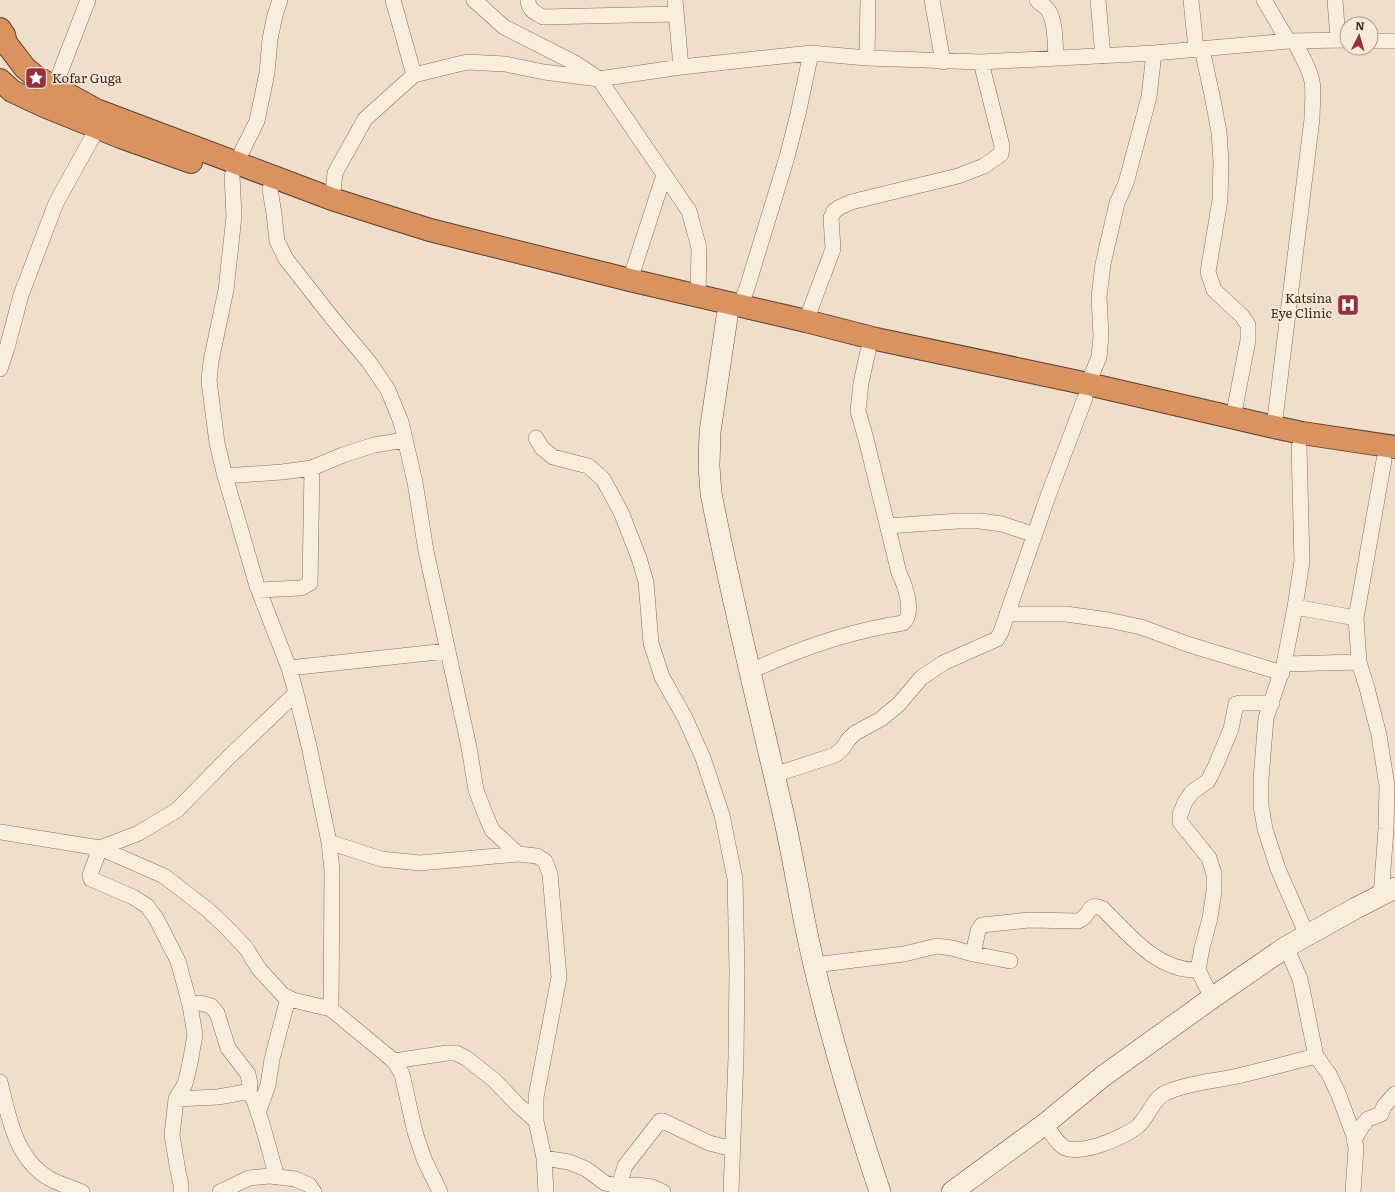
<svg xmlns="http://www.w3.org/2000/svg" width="1395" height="1192" font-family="Literata,serif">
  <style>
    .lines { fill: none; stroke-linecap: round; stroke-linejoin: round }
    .street-casing { stroke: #8b705e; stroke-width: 16 }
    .secondary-casing { stroke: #6d5141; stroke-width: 22 }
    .highway-casing { stroke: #593f32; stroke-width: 24 }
    .street { stroke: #f9eddd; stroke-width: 15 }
    .secondary { stroke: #f9eddd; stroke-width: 21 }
    .highway { stroke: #da935e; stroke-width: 22 }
    .labels { text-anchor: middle; stroke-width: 3; stroke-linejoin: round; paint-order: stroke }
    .poi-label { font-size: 13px; fill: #3c2a21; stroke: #f6ead9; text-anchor: start }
  </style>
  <rect width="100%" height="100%" fill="#eedeca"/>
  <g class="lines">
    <g class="street-casing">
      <path id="street" d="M393,0L414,75
        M474,0L504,27L575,63L599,79L689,211L699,248L698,296
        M528,0C528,10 536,13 543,17L676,14
        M675,0L681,67
        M932,0L943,62
        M1037,0C1040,5 1045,5 1048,10C1056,21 1055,45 1056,58
        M1098,0L1103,56
        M1191,0L1196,49
        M1264,0L1288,41
        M1335,0L1338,40
        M1371,41H1395
        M1202,49L1212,95L1219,132L1221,162L1220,200L1208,272L1214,290L1242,316L1248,325V340L1233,418
        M867,58L868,0
        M54,88L88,0
        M236,163L257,121L267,73L270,39L275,15L280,0
        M232,176L234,216L226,290L211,361L209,381L217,443L225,476L257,586L289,668L296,693L309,746L329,842L332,870L331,1009
        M270,189L274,214L277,241L286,259L333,319L369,362L388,390L401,422L415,482L426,551L469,747L476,790L486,816L492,830L518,854
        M332,199L335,173L365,119L414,75L467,62L505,64L544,72L599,79L681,67L811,53L867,58L981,62L1154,53L1288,41L1347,40
        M630,280L664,175
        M740,306L747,288L787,157L798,114L811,53
        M806,321L833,249L831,218L834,211L840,207L851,202L958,176L984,166L1001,154L1002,146L981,62
        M0,369L7,348L21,295L56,203L98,127
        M1088,384L1099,357L1101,336L1099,297L1103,264L1117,203L1126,183L1149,97L1154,53
        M1274,427L1312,119C1312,107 1314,93 1312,81C1309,67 1300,53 1294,41
        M536,438L542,448L553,457L588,466L603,479L621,512L639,558L646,582L651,643L662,677L685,718L703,758L722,815L735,879L737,971L736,1057L731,1192
        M1299,447L1302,561L1295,607L1284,664L1266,718L1261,779V806L1265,829L1278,869L1307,935
        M225,476L282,472L312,468L343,455L374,445L405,440
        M888,526L958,521H980L1002,524L1035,535
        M259,590L301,588L310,583L312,468
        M1295,607L1356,618
        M1007,614H1066L1108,620L1141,627L1187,644L1282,673
        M1284,664L1359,662
        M289,668L447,651
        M749,672C798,649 849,631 903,623C915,613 905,585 899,573L866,439L858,411L861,383L868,351
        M774,775L835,755L843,748L848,740L855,733L881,719L899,704L921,678L943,663L997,639L1001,632L1048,496L1085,398
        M0,832L100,848L164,876L208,910L225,926L246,948L259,969L283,995L293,1000L331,1009L360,1033L394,1061L402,1074L415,1132L424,1159L440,1192
        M329,842L381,859L420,863L518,854L537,856L545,861L550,874L559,977L536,1097V1121L544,1158L546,1192
        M1381,896L1386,829L1387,786L1379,735L1367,688L1359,662L1356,618L1384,460
        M1286,947L1300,979L1316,1056L1329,1074L1338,1093L1354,1136L1356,1148L1353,1192
        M973,954L978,931L982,925L1029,920L1078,921C1091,917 1087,900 1103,909C1129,935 1159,972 1198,970
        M814,965L904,954L937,946L952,948L973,954L1010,961
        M1212,998L1198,970L1202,948L1210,918L1214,891V874L1209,858L1180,822V815L1185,802L1192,792L1208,781L1216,765L1231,729L1236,704L1239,703H1272
        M190,1005L200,1003L211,1006L217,1013L228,1048L248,1074L250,1084L249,1093C258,1101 272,1162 277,1177
        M394,1061L447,1053H456L466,1058L494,1080L517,1104L536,1121
        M0,1082C9,1118 16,1163 54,1181C63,1185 73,1188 82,1192
        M176,1099L218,1097L246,1092L249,1093
        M258,1113L268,1085L272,1059L288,998
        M1045,1124C1050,1131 1055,1140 1062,1146C1077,1158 1125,1137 1138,1126C1151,1114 1152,1097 1170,1091C1190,1083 1212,1081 1233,1077C1261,1071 1288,1063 1316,1056
        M1354,1140L1362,1126L1368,1119L1381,1114L1384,1106L1395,1094
        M544,1158L569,1162L586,1169L605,1183L618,1186L637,1185L652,1187L663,1192
        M181,1192V1185L178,1171L172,1135L176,1099L185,1084L190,1063L195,1035L190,1005L178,961L156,918L147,906L133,897L91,879L90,875L100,848L139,833L177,810L229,757L296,693
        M220,1192L249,1178L270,1176L295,1179L309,1185L314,1192
        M617,1192L625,1166L660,1121H663L709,1143L733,1149"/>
    </g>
    <g class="secondary-casing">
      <path id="secondary" d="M727,317L710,432L709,466L711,493C731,597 757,700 781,804C793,854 800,905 812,956C830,1036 854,1114 880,1192
        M952,1192L1045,1124L1102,1077L1212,998L1286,947L1356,908L1395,888"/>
    </g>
    <g class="highway-casing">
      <path id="highway" d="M0,29L4,35L6,43L25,68L36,77L96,110L332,199L382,215L430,230L630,280L806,321L876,339L1088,384L1274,427L1302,433L1395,447
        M0,80L12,91L44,106L123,138L191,162"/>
    </g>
    <use href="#street" class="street"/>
    <use href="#secondary" class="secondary"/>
    <use href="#highway" class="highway"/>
  </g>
  <defs>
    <g id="sight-square" transform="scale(1.15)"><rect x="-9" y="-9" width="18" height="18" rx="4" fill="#992f3e" stroke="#f6ead9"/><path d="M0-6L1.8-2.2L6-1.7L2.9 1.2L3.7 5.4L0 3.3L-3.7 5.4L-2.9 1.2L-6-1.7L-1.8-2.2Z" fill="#fff"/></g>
    <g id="hospital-square" transform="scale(1.15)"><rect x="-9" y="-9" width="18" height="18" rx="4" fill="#992f3e" stroke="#f6ead9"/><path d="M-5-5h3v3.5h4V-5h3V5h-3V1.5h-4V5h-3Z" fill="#fff"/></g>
  </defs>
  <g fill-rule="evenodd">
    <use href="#sight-square" x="36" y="78"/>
    <use href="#hospital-square" x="1348" y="305"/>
  </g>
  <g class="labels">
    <g class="poi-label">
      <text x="52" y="83">Kofar Guga</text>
      <text x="1332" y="303" text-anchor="end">Katsina<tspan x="1332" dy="15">Eye Clinic</tspan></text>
    </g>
  </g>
  <g transform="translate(1359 36) rotate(5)"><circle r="19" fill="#f6ead9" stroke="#ac9d8f"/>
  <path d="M0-3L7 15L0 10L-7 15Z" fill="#992f3e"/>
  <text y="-6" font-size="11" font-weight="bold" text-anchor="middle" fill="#3c2a21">N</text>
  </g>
</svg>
